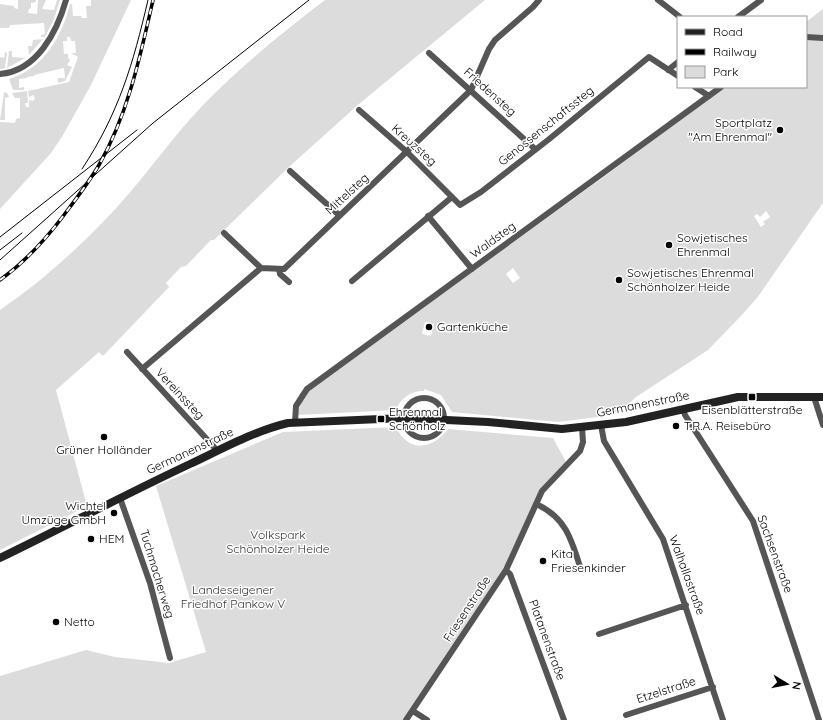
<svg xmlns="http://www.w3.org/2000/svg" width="823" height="720" font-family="Quicksand,sans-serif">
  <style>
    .green { fill: #dcdcdc; fill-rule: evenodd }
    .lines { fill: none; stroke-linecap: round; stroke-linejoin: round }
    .street { stroke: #555; stroke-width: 6 }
    .secondary { stroke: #222; stroke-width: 8 }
    .tram { stroke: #000; stroke-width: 1 }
    .rail-casing { stroke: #000; stroke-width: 3.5 }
    .rail { stroke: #fff; stroke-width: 2; stroke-dasharray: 6; stroke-linecap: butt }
    .poi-dot { fill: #000; stroke: #fff; stroke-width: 1.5 }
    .labels { text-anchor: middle; stroke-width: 3; stroke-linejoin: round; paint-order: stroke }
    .street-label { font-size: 12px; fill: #000; stroke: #fff }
    .poi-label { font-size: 12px; fill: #000; stroke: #fff; text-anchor: start }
    .park-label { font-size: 12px; fill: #333; stroke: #fff }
  </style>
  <rect width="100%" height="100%" fill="#fff"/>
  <path class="green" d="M18,0H36V2L31,3V8L29,9L28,13L37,14L38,0H46L42,9L54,10L57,0H60L54,19L45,37H41V35L45,34L44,23L10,25L9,28H0V4L14,6V8L18,9Z
    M91,0H131L91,85L63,135L51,153L0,209V122L15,123L16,119L20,118V98H15L12,93L27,91L28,103H25L26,107H29V100L33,101L35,98L33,95L29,97L28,91L69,82L78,57L71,53H76L75,41H71L70,37H67V41H63L64,54H68V58L70,60L67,65L72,67L65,81L58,83V78H65L64,68L34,75V76L27,77V78L19,79V88L24,87V90H13L9,79C44,69 62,36 70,4H72L73,16H81L82,18H87L86,6H91Z
    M325,0H485L359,104L290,166L214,240H211L186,266L181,267L166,283L169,287L103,356L99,352L56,390L87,506L0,550V310C44,280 82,245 118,206C148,173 173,136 204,104C241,66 283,32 325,0Z
    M823,9V203L757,298L740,317L708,350L636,397L621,411L598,417L558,422L452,412L441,395L424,389V391C410,391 401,398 396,410L298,415L300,405L310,389L601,179L724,87H806V22ZM766,211L770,217L763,222L765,224L761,227L754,216L757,214L760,217ZM513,268L520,278L513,283L506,274ZM425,322L434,324L431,336L422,334Z
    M43,39L29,55L28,46H32L33,40Z
    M9,51H12V57L25,58L7,68Z
    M5,52L7,53L5,68L0,69V57L4,58Z
    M4,92L7,93L9,97L5,98V120H0Z
    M396,427C409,454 433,449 448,429L553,438L566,462L539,491L506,564L402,720H0V676L86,650L115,657L169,663L206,652L156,486L283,432Z"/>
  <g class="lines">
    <path class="street" d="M658,0L680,17
      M738,17L761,0
      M806,37L823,38
      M429,53L535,149
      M668,70L678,62
      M0,74C37,71 57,32 66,0
      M695,87L709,96
      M359,110L407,152L460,205L481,192L548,140L649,57L678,76
      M290,171L339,215
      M428,216L472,269
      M224,233L261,268
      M279,269L280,274L289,282
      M352,281L452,197
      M127,352L214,447L216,451
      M142,369L261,268L284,269L471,90L489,49L495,40L533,7L539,0
      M814,397L823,425
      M404 418a20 20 0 1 1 40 0a20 20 0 1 1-40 0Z
      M683,409L685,415L753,521L819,720
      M295,423L296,406L307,389L721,87
      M601,425L604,441L663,539L723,720
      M120,498L150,583L170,658
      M536,504C566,517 572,541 581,570
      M506,570L510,574L564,720
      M599,634L686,605
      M413,711L427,720
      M626,715L713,687
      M406,720L506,570L542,491L580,451L583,442L582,427"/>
    <path class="secondary" d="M0,558C64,527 126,494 190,464C222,449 254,431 288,423L404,418L488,422L562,429L626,422L738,397H823"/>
    <path class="tram" d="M82,169C119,113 133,64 148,0
      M0,237L137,130
      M0,250L22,233
      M0,260L153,123L309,0"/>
    <g class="rail-casing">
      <path id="rail" d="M0,280C25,262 46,239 64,215C76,199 89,182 99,165C128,114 140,57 153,0"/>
    </g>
    <use href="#rail" class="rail"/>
  </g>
  <g class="poi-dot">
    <circle cx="780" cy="130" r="4"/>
    <circle cx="669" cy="245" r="4"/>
    <circle cx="619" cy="280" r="4"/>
    <circle cx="429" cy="327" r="4"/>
    <rect x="748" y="393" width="8" height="8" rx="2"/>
    <rect x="377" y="415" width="8" height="8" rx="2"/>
    <circle cx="676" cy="426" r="4"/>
    <circle cx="104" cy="437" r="4"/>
    <circle cx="114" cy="513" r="4"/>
    <circle cx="91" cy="539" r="4"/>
    <circle cx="543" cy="561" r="4"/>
    <circle cx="56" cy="622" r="4"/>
  </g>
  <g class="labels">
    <g class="street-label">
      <text transform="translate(490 92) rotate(42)" y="4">Friedensteg</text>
      <text transform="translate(546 126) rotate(-39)" y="4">Genossenschaftssteg</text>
      <text transform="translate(414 145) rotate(42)" y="4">Kreuzsteg</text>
      <text transform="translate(347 194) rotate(-43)" y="4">Mittelsteg</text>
      <text transform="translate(493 240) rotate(-36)" y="4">Waldsteg</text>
      <text transform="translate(180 394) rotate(47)" y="4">Vereinssteg</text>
      <text transform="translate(643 404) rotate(-11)" y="4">Germanenstraße</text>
      <text transform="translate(190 451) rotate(-25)" y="4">Germanenstraße</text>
      <text transform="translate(775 554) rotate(70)" y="4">Sachsenstraße</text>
      <text transform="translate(157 574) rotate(73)" y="4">Tuchmacherweg</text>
      <text transform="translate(687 575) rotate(70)" y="4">Walhallastraße</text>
      <text transform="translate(467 609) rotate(-57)" y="4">Friesenstraße</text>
      <text transform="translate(547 640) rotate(70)" y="4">Platanenstraße</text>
      <text transform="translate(666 690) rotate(-18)" y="4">Etzelstraße</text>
    </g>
    <g class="poi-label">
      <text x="772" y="127" text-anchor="end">Sportplatz<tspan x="772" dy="14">"Am Ehrenmal"</tspan></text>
      <text x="677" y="242">Sowjetisches<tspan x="677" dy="14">Ehrenmal</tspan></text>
      <text x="627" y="277">Sowjetisches Ehrenmal<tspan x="627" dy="14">Schönholzer Heide</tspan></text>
      <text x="437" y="331">Gartenküche</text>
      <text x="752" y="414" text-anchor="middle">Eisenblätterstraße</text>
      <text x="389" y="416">Ehrenmal<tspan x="389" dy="14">Schönholz</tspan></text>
      <text x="684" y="430">T.R.A. Reisebüro</text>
      <text x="104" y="454" text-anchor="middle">Grüner Holländer</text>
      <text x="106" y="510" text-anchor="end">Wichtel<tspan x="106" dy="14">Umzüge GmbH</tspan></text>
      <text x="99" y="543">HEM</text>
      <text x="551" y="558">Kita<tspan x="551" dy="14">Friesenkinder</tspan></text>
      <text x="64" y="626">Netto</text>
    </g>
    <g class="park-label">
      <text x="278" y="539">Volkspark<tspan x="278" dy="14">Schönholzer Heide</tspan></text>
      <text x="233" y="594">Landeseigener<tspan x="233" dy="14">Friedhof Pankow V</tspan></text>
    </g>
  </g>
  <rect x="677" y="16" width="130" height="72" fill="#ffffff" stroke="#999999"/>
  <rect x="685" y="29" width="20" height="6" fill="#222222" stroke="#999999"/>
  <text x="713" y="36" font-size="12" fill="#000000">Road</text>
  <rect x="685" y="49" width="20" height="6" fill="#000000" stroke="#999999"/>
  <text x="713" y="56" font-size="12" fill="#000000">Railway</text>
  <rect x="685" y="66" width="20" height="12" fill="#dcdcdc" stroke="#999999"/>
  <text x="713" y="76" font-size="12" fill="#000000">Park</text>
  <g transform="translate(787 684) rotate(100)" stroke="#ffffff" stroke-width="3" paint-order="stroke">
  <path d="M0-3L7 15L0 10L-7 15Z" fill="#000000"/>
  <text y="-6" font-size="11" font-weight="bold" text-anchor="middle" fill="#000000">N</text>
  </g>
</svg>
